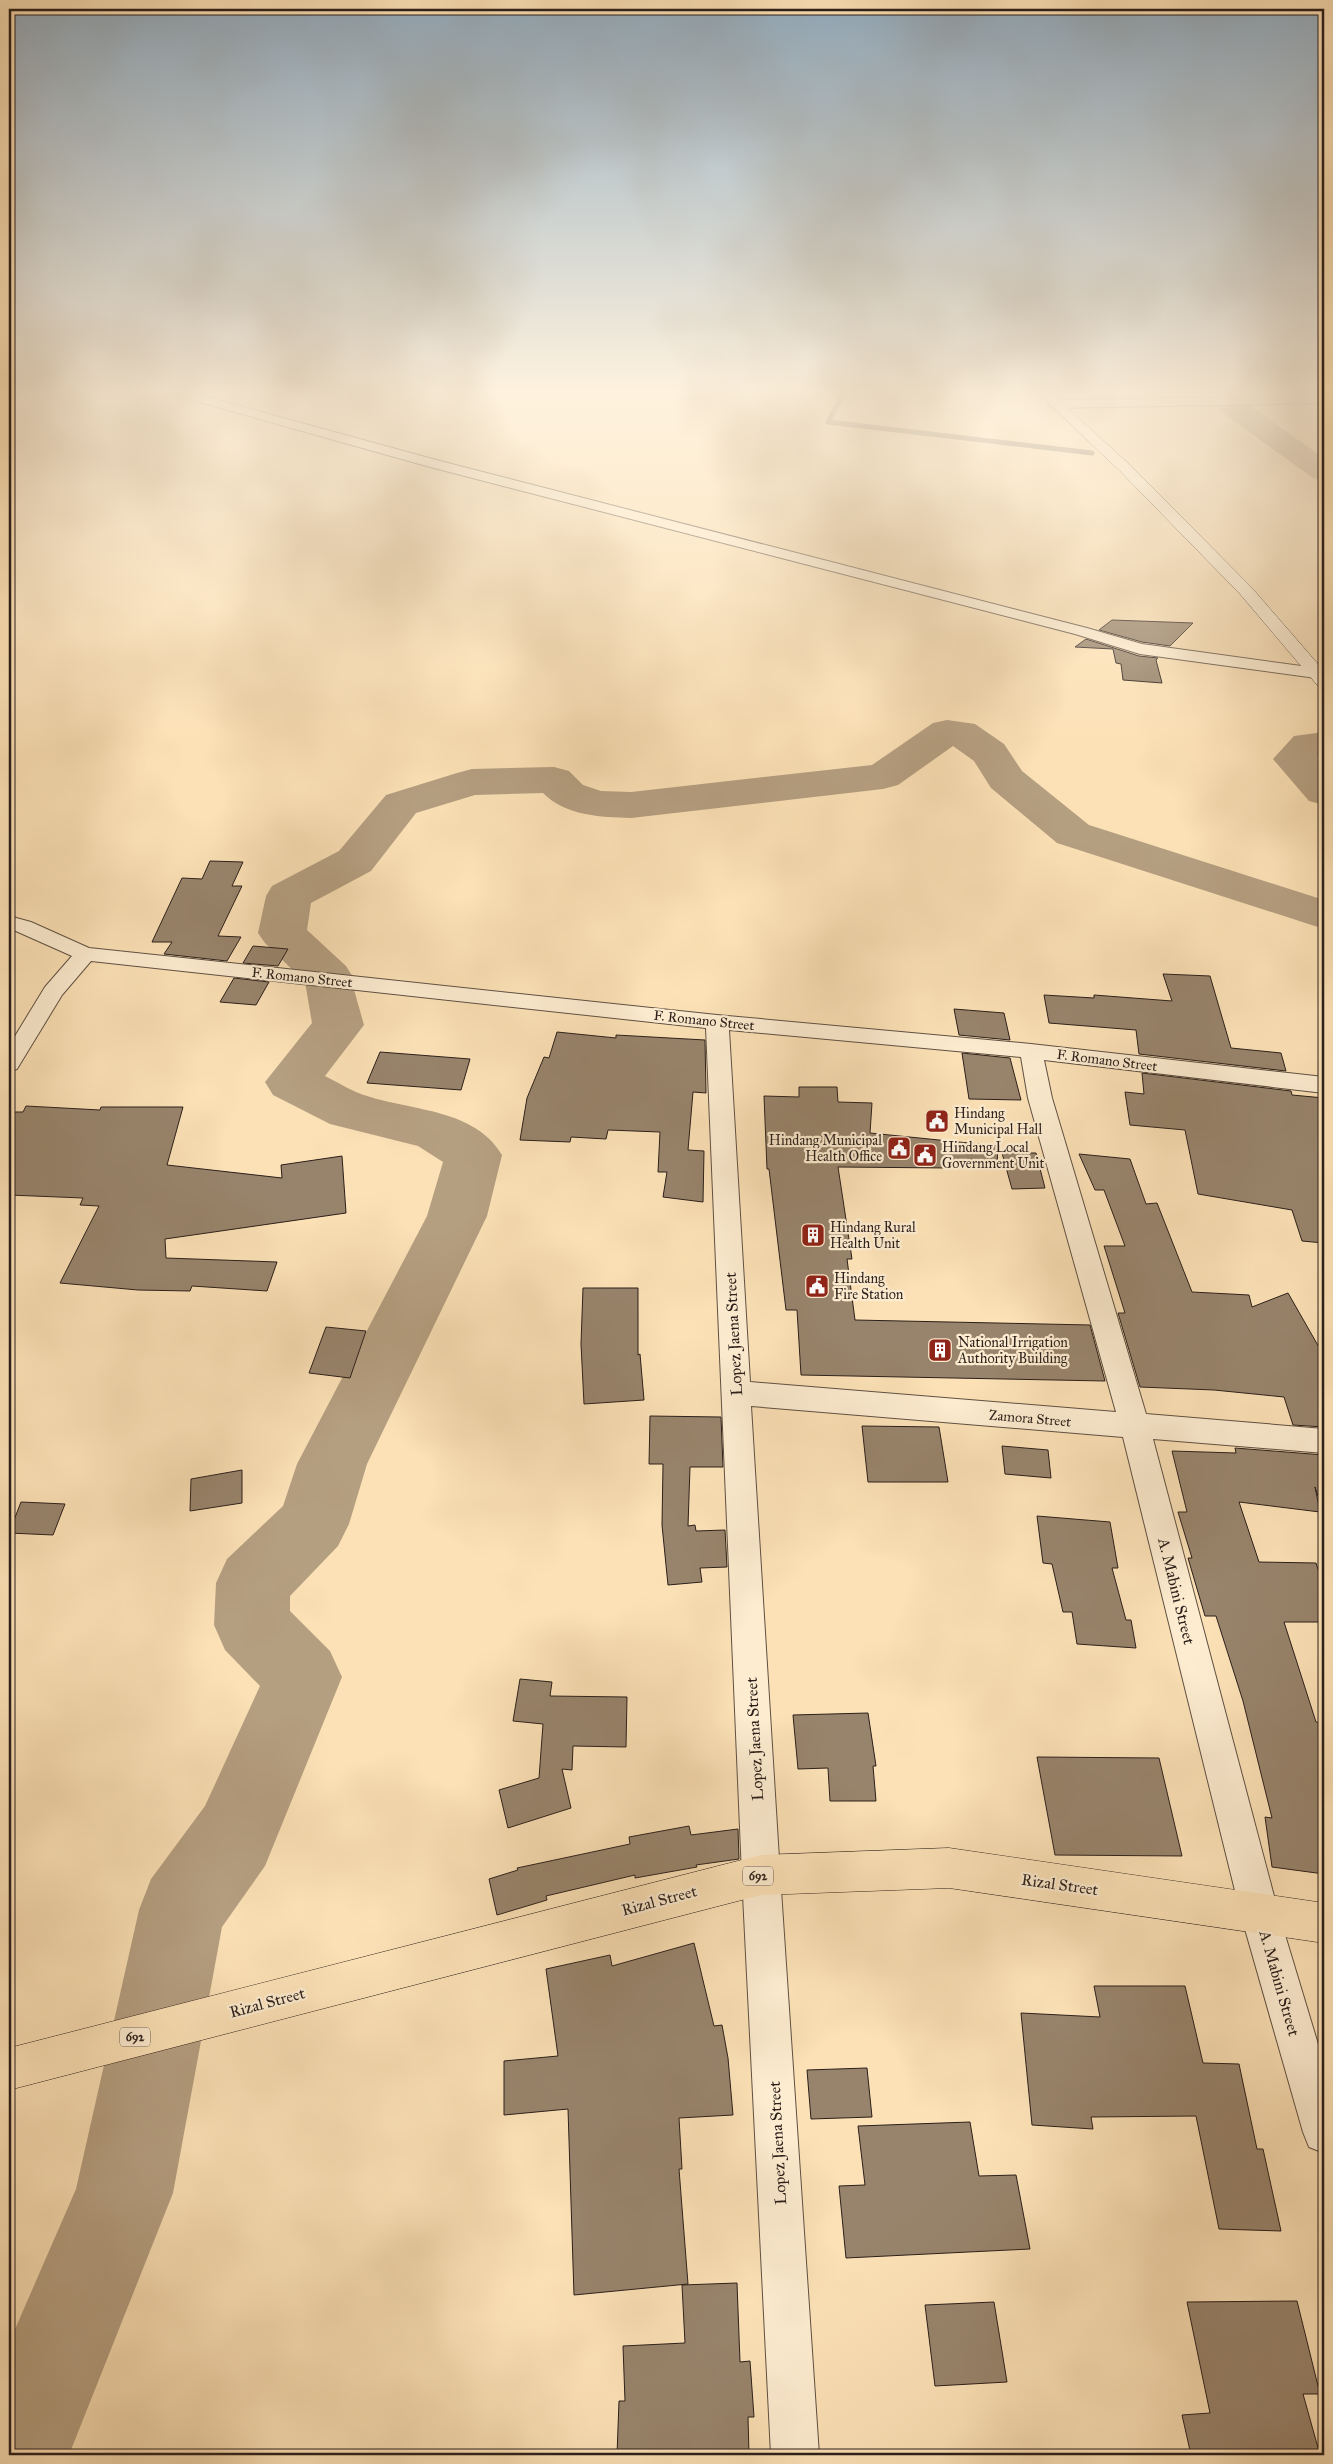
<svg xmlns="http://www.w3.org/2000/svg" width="1333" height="2464" font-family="'IM FELL Great Primer',serif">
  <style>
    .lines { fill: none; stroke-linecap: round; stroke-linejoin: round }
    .stream { stroke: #7e6c58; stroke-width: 5 }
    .river { fill: #b59f81; fill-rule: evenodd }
    .building { fill: #98846c; stroke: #2b1f1b }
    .street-casing { stroke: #5f5042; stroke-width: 2 }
    .secondary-casing { stroke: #2b1f1b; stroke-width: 1 }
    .primary-casing { stroke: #2b1f1b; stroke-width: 1 }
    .street { fill: #fdecd0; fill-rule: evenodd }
    .secondary { fill: #fdecd0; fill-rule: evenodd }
    .primary { fill: #fce1b6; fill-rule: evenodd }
    .labels { text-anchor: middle; stroke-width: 4.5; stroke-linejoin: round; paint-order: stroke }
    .shield { fill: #fdecd0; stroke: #6a5c51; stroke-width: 1 }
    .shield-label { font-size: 12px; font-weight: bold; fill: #2b1f1b }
    .street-label { font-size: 14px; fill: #2b1f1b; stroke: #fdecd0 }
    .poi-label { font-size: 14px; fill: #2b1f1b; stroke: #fdecd0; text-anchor: start }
    .near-street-label { font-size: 16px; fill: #2b1f1b; stroke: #fdecd0 }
  </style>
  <rect width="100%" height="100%" fill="#fce1b6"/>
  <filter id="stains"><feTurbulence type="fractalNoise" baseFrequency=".004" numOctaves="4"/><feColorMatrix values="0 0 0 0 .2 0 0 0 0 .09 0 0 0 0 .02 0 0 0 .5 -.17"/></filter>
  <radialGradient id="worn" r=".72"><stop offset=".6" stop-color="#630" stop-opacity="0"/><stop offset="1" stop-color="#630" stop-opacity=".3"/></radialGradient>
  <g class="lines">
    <path class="stream" d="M843,394L828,422L1092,453"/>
    <path class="river" d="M1230,397L1240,399L1324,458V481L1313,478L1220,411L1216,405L1220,399Z
      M947,720L975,724L1004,744L1022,771L1089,825L1324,900V929L1057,843L991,788L974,761L953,746L898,785L883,789L631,818C600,817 566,816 543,793L475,795L416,813L371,871L311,903L307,930L346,966L353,977L351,979L364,1025L325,1076C339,1083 353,1092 367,1096C413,1111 475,1109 502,1155L487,1216L367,1464L349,1524L338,1546L290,1596V1611L330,1651L342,1677L265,1866L222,1927L173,2193L69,2455H9V2343L76,2189L139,1910L151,1879L205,1806L260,1686L225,1650L214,1625L216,1583L227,1559L283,1506L297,1464L308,1443L427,1216L443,1162L418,1146L330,1124L273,1095L265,1082L312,1023L305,982L265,943L258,933L266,896L272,886L339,851L386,795L457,773L472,769L554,767L569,771L583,785L601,791L631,792L872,765L933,723Z
      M1324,732V756L1317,759L1324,767V805L1309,801L1273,759L1294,736Z"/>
  </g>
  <path class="building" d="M1112,620L1193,623L1170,646L1142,642L1099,630Z
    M1086,639L1139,656L1158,658L1156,660L1162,683L1123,680L1121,664L1116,663L1113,649L1075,647Z
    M210,861L243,862L232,886H242L218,936L241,937L227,961L164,954L172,942H152L182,878L202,879Z
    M253,946L288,949L278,966L243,963Z
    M1163,974L1210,976L1231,1048L1281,1053L1286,1071L1139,1054L1136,1030L1049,1023L1044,995L1094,998V995L1172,1001Z
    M234,978L269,982L256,1005L220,1002Z
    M954,1009L1004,1013L1010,1040L959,1035Z
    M557,1032L616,1038V1035L705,1040L706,1093L693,1092L688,1150L704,1151L703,1202L663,1197L667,1172H658L660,1132L608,1130L606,1139L571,1137L570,1142L520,1140L527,1098L544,1057L549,1058Z
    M380,1052L470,1059L461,1090L367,1083Z
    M962,1053L1010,1058L1021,1100L969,1099Z
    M1142,1073L1291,1091L1292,1095L1324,1098V1243L1302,1241L1292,1210L1198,1194L1185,1130L1130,1125L1125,1092L1144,1094Z
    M799,1087H837L838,1102L872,1103L870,1133L998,1146L997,1165L948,1164V1168L838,1167L852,1259H847L855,1320L1090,1325L1105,1381L801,1375L797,1310H786L769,1169H767L764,1096L799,1097Z
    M26,1106L100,1110L101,1107H183L167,1165L282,1178L281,1165L342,1156L346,1213L165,1239L166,1258L277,1262L267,1291L192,1286L190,1291L138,1290L60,1283L99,1206L80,1205L83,1198L9,1195V1112H23Z
    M1002,1153H1036L1045,1188L1012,1189Z
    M1079,1154L1130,1159L1146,1204L1157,1203L1192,1292L1249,1295L1252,1307L1288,1293L1324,1356V1427L1293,1425L1284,1397L1214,1390L1140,1387L1118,1313H1125L1104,1246H1125L1104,1190H1095Z
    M583,1288H638V1355L640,1354L644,1400L584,1404L581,1344Z
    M326,1327L366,1331L350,1378L309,1373Z
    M650,1416L721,1417L723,1467H690L688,1526L695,1525L696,1531L725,1530L727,1567L700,1568L702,1582L668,1585L662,1525L663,1464H649Z
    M862,1426L939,1427L948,1482H868Z
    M1002,1446L1048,1450L1051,1478L1005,1474Z
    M1235,1448L1324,1455V1501L1320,1502L1315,1487L1320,1512L1239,1502L1259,1562L1316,1563L1324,1588V1622H1284L1316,1722L1324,1723V1874L1272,1867L1265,1817L1272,1818L1243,1701L1216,1616H1205L1188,1558H1192L1178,1512H1187L1172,1451L1236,1453Z
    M242,1470V1503L190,1511L191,1479Z
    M21,1502L65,1504L53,1535L9,1533Z
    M1037,1516L1110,1522L1118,1568H1112L1126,1620H1131L1136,1648L1077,1644L1072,1612H1063L1052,1564L1043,1563Z
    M520,1679L552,1682L550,1696L627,1697L626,1747L573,1746L572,1770L562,1769L571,1808L508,1828L499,1790L539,1778L543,1724L513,1721Z
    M868,1713L876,1766H873L876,1801H830L828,1768L798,1769L793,1715Z
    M1037,1757L1159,1758L1182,1856L1055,1855Z
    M689,1826L691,1835L738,1829L739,1859L696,1865L697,1867L635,1878V1875L546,1896L547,1900L497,1915L489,1879L518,1870L517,1868L630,1844L629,1837Z
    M694,1943L714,2026L722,2025L728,2058L733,2115L679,2118L682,2169H679L688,2284L574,2295L568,2109L504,2115V2061L558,2056L546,1969L610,1955L612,1966Z
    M1094,1986H1185L1203,2063L1239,2064L1257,2149H1263L1281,2231L1219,2229L1196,2116L1091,2117L1093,2129L1032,2125L1021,2013L1100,2017Z
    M867,2068L872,2117L811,2119L807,2070Z
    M970,2122L979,2176L1016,2175L1030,2249L846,2258L839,2186L865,2185L858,2126Z
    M737,2283L740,2362L750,2361L754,2417H748L749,2455H617L619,2401H625L623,2346L685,2343L682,2285Z
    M1297,2301L1320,2394H1303L1320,2455H1191L1182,2415L1210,2413L1187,2302Z
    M994,2302L1007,2382L935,2386L925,2305Z"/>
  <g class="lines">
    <g class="street-casing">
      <path id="street" d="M176,394H196L440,461L1087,628L1142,644L1316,668L1322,669L1324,673L1322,677L1316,678L1140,654L1075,634L430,467L178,396Z
        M1324,396V403L1054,408L1048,404L1054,400Z
        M9,916L31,922L89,948L717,1015L1031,1044L1324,1077V1093L1044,1060L1052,1098L1146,1414L1324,1429V1453L1153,1439L1279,1915L1324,2064V2153L1309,2147L1303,2132L1241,1915L1123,1437L751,1406L780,1875L819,2455H771L742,1875L706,1028L91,961L62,995L17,1069L9,1072V1046L45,987L72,956L9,928ZM729,1030L1021,1057L1028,1098L1116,1412L750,1382Z"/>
    </g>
    <g class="secondary-casing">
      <path id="secondary" d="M1039,394H1052L1130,465L1252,588L1324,671V687L1318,686L1240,594L1120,471Z"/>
    </g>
    <g class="primary-casing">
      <path id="primary" d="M949,1848L1324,1903V1943L949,1888L761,1895L9,2090V2048L761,1855Z"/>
    </g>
    <use href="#street" class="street"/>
    <use href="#secondary" class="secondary"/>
    <use href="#primary" class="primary"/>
  </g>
  <linearGradient id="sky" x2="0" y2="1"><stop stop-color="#93acbf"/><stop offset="0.53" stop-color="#fef2de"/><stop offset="1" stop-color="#fef2de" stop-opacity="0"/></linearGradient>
  <rect width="1333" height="739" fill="url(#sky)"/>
  <defs>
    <g id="civic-square" transform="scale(1.25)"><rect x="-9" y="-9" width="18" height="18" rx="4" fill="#8f2418" stroke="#fdecd0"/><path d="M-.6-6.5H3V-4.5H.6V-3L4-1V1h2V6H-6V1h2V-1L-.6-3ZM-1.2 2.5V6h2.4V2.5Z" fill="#fff"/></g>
    <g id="building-square" transform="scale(1.25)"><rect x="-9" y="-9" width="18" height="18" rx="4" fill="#8f2418" stroke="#fdecd0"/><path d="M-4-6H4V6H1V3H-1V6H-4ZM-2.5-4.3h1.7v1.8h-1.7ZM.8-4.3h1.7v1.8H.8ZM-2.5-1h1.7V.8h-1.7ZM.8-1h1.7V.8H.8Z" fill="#fff"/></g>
  </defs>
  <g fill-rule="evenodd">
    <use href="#civic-square" x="937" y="1121"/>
    <use href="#civic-square" x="899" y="1148"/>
    <use href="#civic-square" x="925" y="1155"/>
    <use href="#building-square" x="813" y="1235"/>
    <use href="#civic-square" x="817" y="1286"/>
    <use href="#building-square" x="940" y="1350"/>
  </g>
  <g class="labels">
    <g class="shield">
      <rect x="743" y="1866.5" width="30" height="19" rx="4"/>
      <rect x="120" y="2027.5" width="30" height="19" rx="4"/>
    </g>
    <g class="shield-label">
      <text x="758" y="1880">692</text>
      <text x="135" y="2041">692</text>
    </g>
    <g class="street-label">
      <text transform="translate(302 977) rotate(6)" y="5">F. Romano Street</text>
      <text transform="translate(704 1020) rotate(6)" y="5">F. Romano Street</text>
      <text transform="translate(1107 1060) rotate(7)" y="5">F. Romano Street</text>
      <text transform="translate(1030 1418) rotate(5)" y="5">Zamora Street</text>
    </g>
    <g class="poi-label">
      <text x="954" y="1118">Hindang<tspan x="954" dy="16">Municipal Hall</tspan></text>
      <text x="882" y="1145" text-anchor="end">Hindang Municipal<tspan x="882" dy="16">Health Office</tspan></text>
      <text x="942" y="1152">Hindang Local<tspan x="942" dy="16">Government Unit</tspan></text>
      <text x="830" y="1232">Hindang Rural<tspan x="830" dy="16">Health Unit</tspan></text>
      <text x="834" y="1283">Hindang<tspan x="834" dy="16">Fire Station</tspan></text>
      <text x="958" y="1347">National Irrigation<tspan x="958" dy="16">Authority Building</tspan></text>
    </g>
    <g class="near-street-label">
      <text transform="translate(733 1334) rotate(-93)" y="6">Lopez Jaena Street</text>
      <text transform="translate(1177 1591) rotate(76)" y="6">A. Mabini Street</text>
      <text transform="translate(754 1739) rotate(-93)" y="6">Lopez Jaena Street</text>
      <text transform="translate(1060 1884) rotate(8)" y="6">Rizal Street</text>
      <text transform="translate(659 1900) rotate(-15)" y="6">Rizal Street</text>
      <text transform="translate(1280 1983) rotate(74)" y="6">A. Mabini Street</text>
      <text transform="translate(267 2002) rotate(-15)" y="6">Rizal Street</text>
      <text transform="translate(777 2143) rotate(-93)" y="6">Lopez Jaena Street</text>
    </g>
  </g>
  <rect width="1333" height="2464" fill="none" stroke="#fce1b6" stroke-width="30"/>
  <rect x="10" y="10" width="1313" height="2444" fill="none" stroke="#2b1f1b" stroke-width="2.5"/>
  <rect x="15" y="15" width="1303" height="2434" fill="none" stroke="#2b1f1b"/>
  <rect width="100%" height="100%" filter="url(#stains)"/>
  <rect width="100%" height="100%" fill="url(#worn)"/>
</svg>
